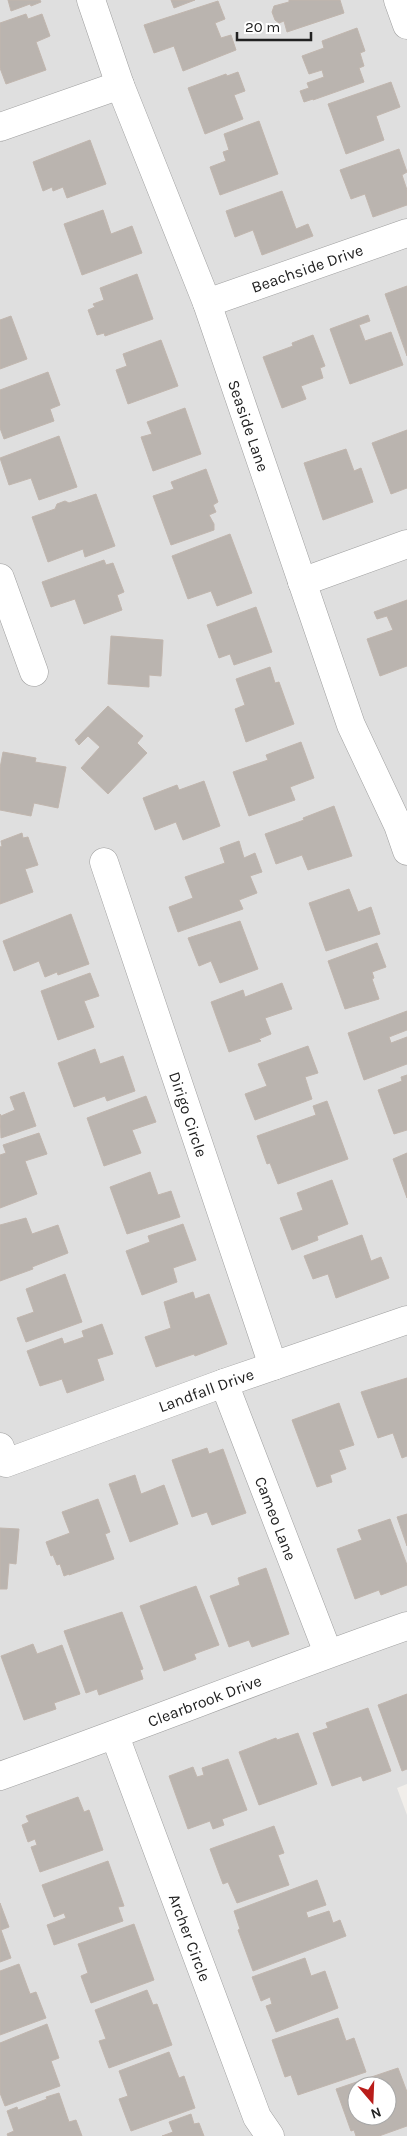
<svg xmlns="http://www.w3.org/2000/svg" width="407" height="2136" font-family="Karla,sans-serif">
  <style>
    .residential { fill: #dfdfdf; fill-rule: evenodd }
    .building { fill: #bab4af; stroke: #c1b6ae; fill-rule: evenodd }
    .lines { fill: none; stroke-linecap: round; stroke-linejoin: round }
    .street-casing { stroke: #9f9f9f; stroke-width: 29 }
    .street { stroke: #fff; stroke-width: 28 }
    .labels { text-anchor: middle; stroke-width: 4; stroke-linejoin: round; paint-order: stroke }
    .street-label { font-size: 16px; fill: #222; stroke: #fff }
  </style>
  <rect width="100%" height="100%" fill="#f1eeea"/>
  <path class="residential" d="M0,0H407V1784L397,1788L407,1815V2136H0ZM357,2086H387V2116H357Z"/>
  <path class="building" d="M8,0H40L41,2L31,6L30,4L11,11Z
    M171,0H195L174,8Z
    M289,0H340L344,13L287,32L284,21L279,23L275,20L272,12L274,6L289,2Z
    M218,1L225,19L215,23L221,38L231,35L236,50L183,71L174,46L154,53L144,25Z
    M26,14L28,19L42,14L50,36L36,42L46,70L6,84L0,68V23Z
    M357,28L365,51L360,53L364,66L359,68L364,82L313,100V99L304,102L300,91L309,88L307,83L324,77L322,70L309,74L302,56L324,48L322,41Z
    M238,72L245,91L234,95L243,119L205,134L188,88L226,74L227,76Z
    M391,82L400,107L376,116L384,140L346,154L328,104Z
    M259,121L278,174L220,195L210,167L226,161L223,152L229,150L224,134Z
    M90,140L106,184L67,198L63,187L53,191L52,187L43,191L33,162Z
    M399,149L407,172L402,175L407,190V205L373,217L365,194L351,199L340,170Z
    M282,191L296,229L308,224L313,236L262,255L253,230L235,237L226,211Z
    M103,210L111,234L132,226L142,253L82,275L64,224Z
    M137,274L153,319L105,336L104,333L97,335L88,310L95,307L93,304L104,300L100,288Z
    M407,286V356L385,294Z
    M368,315L370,321L359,325L365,341L391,332L403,365L350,384L330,329Z
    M11,316L27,359L0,369V320Z
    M313,335L325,366L320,368L323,378L301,386L306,399L282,408L263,357L293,346L292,343Z
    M161,340L178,386L128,404L116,370L127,366L123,354Z
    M48,372L60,405L50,409L54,421L4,439L0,428V390Z
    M185,408L201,454L153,471L141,437L152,434L147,422Z
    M407,430V488L391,494L372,443Z
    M59,436L77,487L39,500L31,478L9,485L0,458Z
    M346,449L354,471L361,468L373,502L323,520L304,463Z
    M206,469L218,502L213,505L216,512L209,515L214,524V530L171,545L153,496L174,489L171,482Z
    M96,494L115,546L85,557L83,549L48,562L32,517L55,509L57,504L65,501L69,503Z
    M230,534L252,593L217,606L211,591L188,599L172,556Z
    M104,560L106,565L113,563L124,592L117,595L122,610L84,624L75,599L51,607L42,582Z
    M407,600V666L380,676L367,639L393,630L387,616L377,619L374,612Z
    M256,607L272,652L234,665L230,654L219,658L207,625Z
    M111,636L163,640L161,676L149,675V687L108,684Z
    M270,667L275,683L279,682L294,724L246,742L235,709L245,705L236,679Z
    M108,706L143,736L137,743L147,753L108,794L81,768L100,747L88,736L79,745L75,740Z
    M301,742L314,778L290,787L295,800L249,816L233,772L268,760L266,755Z
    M3,752L36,758L35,762L66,767L58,808L34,803L31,816L0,810V768Z
    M204,781L220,826L183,840L176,822L155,830L143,798L177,785L179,790Z
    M334,806L352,856L308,870L302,855L276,864L265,834L304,820L303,818Z
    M22,833L23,838L28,837L38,865L25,869L33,892L0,904V847L2,846L1,841Z
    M239,841L244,858L255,853L262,872L250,876L257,893L239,900L243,909L178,932L169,907L193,898L185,877L225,863L220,848Z
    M349,889L358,912L371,907L380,934L326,951L309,903Z
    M71,914L89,964L58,975L57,972L45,977L39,961L14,971L3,941Z
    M240,921L258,969L220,983L211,961L199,966L188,938Z
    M377,943L386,967L372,972L374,978L372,979L379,999L345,1009L328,961Z
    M90,973L99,996L84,1001L94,1027L58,1040L41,991Z
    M282,983L292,1009L265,1018L271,1034L259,1039L261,1041L229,1052L211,1002L243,990L245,997Z
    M407,1011V1030L389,1037L391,1043L407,1037V1064L364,1080L348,1033Z
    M308,1046L318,1073L305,1077L312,1099L255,1120L245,1094L267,1086L258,1064Z
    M95,1049L100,1064L123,1056L135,1091L107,1101L105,1096L74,1107L58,1063Z
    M407,1075V1130L394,1134L378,1090L402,1081L401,1077Z
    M24,1092L36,1126L1,1138L0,1114L1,1116L15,1110L10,1097Z
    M146,1096L156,1122L132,1130L141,1153L104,1166L87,1118Z
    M327,1101L348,1159L278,1184L270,1163L267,1164L257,1136L316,1115L313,1106Z
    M39,1133L47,1154L25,1161L37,1194L0,1208V1155L6,1153L3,1145Z
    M407,1153V1198L393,1159Z
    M150,1172L158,1195L171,1191L180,1217L127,1234L110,1187Z
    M332,1180L348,1224L317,1236L318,1240L292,1250L280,1218L303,1210L297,1193Z
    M26,1218L32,1234L58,1225L68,1253L32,1267L33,1269L0,1281V1225Z
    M183,1224L196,1260L173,1268L177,1282L142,1295L126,1251L150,1242L148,1236Z
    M362,1235L371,1261L381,1257L389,1278L336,1298L328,1274L313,1279L304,1256Z
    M65,1274L82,1322L26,1342L17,1318L34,1312L26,1289Z
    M193,1292L195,1299L209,1294L227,1344L195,1356L194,1354L156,1367L145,1337L171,1328L164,1302Z
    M102,1324L113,1354L97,1359L104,1380L67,1393L62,1379L40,1386L27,1351L62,1338L64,1344L84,1337L82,1331Z
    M407,1378V1456L402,1458L393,1433L378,1438L361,1392Z
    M339,1403L354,1445L339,1450L346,1469L330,1475L332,1482L317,1487L292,1420Z
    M207,1448L209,1454L223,1449L246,1513L212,1525L207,1512L192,1517L172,1460Z
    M135,1475L141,1494L164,1485L178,1524L130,1542L109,1484Z
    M98,1499L110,1532L105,1534L114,1559L69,1575V1574L64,1576L60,1564L57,1565L53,1555L51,1556L46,1542L70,1533L62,1512Z
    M407,1514V1546L397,1517Z
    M390,1519L407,1565V1585L381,1595L379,1590L355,1599L337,1549L362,1540L358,1530Z
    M0,1528L19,1529L16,1564L9,1563L7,1589H0Z
    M266,1568L289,1634L252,1647L249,1640L229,1647L210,1596L240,1585L238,1578Z
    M196,1586L219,1645L194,1654L196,1659L164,1671L140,1606Z
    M122,1612L143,1669L140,1670L143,1679L99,1695L97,1689L86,1693L64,1631Z
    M33,1644L37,1654L62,1645L80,1694L54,1703L56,1709L24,1720L1,1656Z
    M407,1694V1769L402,1771L378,1705Z
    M368,1708L391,1771L363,1781L361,1776L332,1786L313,1733L328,1728L326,1723Z
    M298,1733L317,1784L259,1805L239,1752L276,1738L277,1740Z
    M228,1759L247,1810L222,1819L224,1825L213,1829L210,1821L188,1829L169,1776L193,1767L197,1777L204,1775L202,1768Z
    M78,1797L84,1812L89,1810L103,1850L40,1872L31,1847L37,1845L35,1839L28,1842L22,1825L29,1822L26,1816Z
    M274,1826L284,1853L278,1855L289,1885L237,1903L228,1882L223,1884L210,1849Z
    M108,1861L124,1906L118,1907L123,1921L54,1945L47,1925L66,1918L64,1913L54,1917L42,1885Z
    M317,1880L326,1905L306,1912L308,1918L329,1911L333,1923L340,1920L346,1936L253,1971L238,1930L240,1929L234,1911Z
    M0,1903L9,1927L1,1930L11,1958L0,1962Z
    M134,1924L154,1980L91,2003L81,1976L88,1973L78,1944Z
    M305,1958L311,1976L325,1971L338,2008L276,2032L266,2006L272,2004L270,1997L261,2001L252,1977Z
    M19,1964L30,1994L36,1992L46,2018L0,2035V1971Z
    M147,1990L153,2005L157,2004L172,2045L109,2068L99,2041L106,2039L95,2010Z
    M338,2018L346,2041L354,2038L366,2072L298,2095L291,2075L285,2077L272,2040Z
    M47,2024L59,2058L51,2061L60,2086L5,2106L0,2093V2043Z
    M169,2052L179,2078L184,2076L195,2108L131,2131L119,2099L128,2096L119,2071Z
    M398,2068L407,2092V2126L379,2136H356L354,2130L351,2131L336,2089ZM357,2086H387V2116H357Z
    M59,2093L69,2122L76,2120L82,2136H8L7,2134L14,2131L7,2111L17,2107L18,2110L47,2099L46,2097Z
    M191,2114L194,2124L199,2123L204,2136H162L173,2132L169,2122Z"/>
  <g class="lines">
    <g class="street-casing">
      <g id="street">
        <path id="s1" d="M91,0L120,85L207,303L351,725L398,825L407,851"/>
        <path d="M398,0L407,25"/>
        <path d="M0,127L120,85"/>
        <path id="s2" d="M207,303L407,233"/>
        <path d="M0,578L34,672"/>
        <path d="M302,582L407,544"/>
        <path id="s3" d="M104,862L273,1366"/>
        <path id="s4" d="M224,1383L328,1653"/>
        <path id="s5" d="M0,1447L6,1463L224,1383L407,1320"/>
        <path id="s6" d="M115,1736L257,2117L270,2136"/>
        <path id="s7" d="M0,1776C136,1728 270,1674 407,1626"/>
      </g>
    </g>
    <use href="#street" class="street"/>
  </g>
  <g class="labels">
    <g class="street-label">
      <text dy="6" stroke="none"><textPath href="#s2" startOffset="106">Beachside Drive</textPath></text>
      <text dy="6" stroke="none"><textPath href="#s1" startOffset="454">Seaside Lane</textPath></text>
      <text dy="6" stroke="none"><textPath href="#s3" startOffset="266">Dirigo Circle</textPath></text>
      <text dy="6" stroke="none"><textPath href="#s5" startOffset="230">Landfall Drive</textPath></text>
      <text dy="6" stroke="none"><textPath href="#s4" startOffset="145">Cameo Lane</textPath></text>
      <text dy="6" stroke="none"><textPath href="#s7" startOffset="218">Clearbrook Drive</textPath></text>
      <text dy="6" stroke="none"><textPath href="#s6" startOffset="215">Archer Circle</textPath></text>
    </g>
  </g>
  <g transform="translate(372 2101) rotate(161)"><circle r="24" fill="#ffffff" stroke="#a7a7a7"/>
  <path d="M0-4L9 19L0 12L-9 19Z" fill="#b91d1a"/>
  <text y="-8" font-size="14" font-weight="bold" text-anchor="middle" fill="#222222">N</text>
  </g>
  <path d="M237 32v8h74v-8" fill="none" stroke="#222222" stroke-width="2.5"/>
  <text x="245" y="32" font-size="15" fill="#222222" stroke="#ffffff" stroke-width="4" paint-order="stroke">20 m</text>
</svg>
